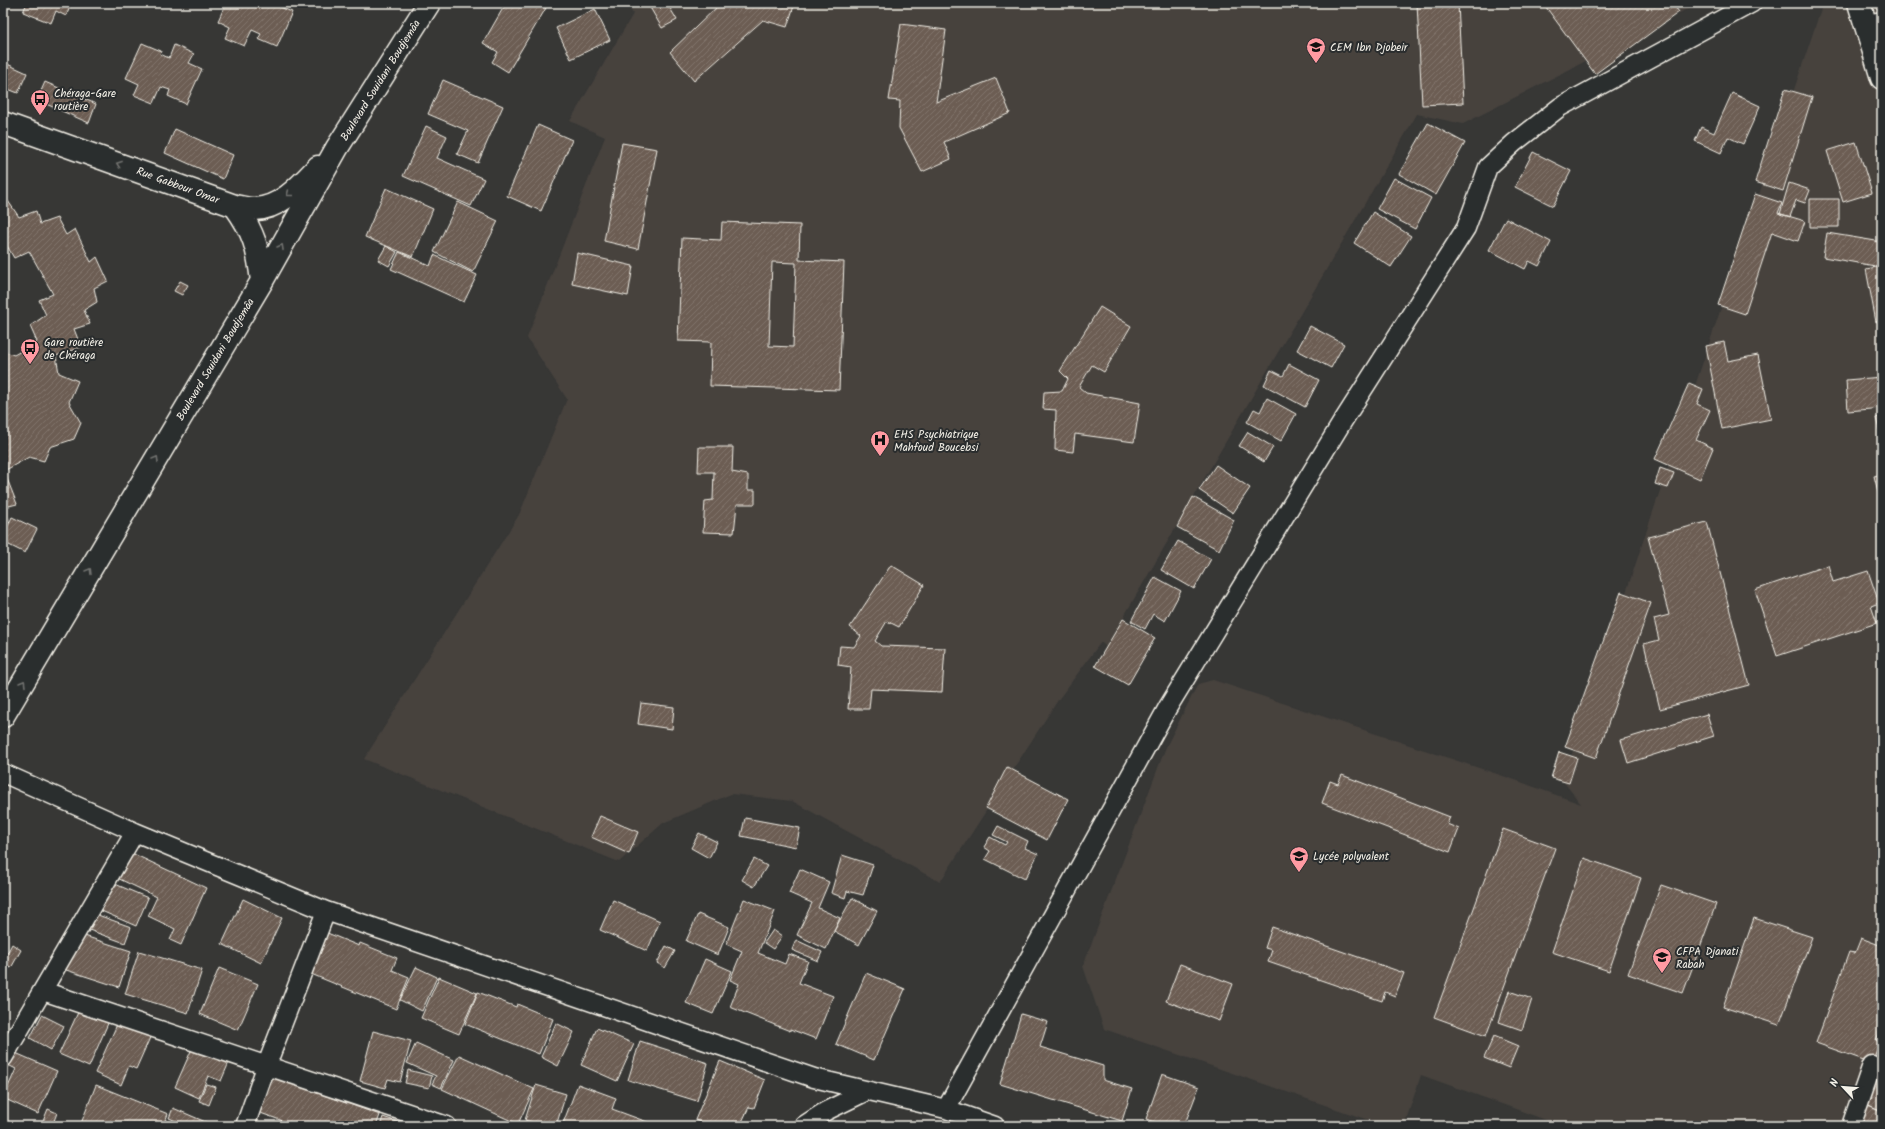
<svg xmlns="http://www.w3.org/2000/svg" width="1885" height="1129" font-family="Kalam,sans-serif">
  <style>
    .built { fill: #47423e }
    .building { fill: url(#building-hatch); stroke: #f4f1e8; fill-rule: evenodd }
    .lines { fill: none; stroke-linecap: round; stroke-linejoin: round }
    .minor-casing { stroke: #f4f1e8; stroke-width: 21 }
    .tertiary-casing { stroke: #f4f1e8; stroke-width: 25 }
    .secondary-casing { stroke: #f4f1e8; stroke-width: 25 }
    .minor { stroke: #2a2d2e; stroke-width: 18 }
    .tertiary { stroke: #2a2d2e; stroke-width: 22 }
    .secondary { stroke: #2a2d2e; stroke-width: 22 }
    .oneway { stroke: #71726f }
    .labels { text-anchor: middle; stroke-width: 4; stroke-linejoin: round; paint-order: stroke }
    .poi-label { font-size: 11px; fill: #f4f1e8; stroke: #2a2d2e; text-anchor: start }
    .street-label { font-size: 11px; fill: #f4f1e8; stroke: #2a2d2e }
  </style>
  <defs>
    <pattern id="building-hatch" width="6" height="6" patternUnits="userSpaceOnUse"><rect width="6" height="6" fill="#6c5d53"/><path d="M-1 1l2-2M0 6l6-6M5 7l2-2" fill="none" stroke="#82756c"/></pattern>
  </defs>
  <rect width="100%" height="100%" fill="#373735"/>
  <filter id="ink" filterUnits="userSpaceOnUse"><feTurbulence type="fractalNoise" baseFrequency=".025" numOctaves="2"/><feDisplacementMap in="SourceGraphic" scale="8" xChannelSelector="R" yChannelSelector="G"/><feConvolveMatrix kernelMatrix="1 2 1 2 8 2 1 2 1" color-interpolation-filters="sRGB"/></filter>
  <g filter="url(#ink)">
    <path class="built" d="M626,3H1699L1463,124L1417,114L1106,647L1101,642L1058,700L940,882L792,801L731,794L663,823L619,862L364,759L519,515L567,399L527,338L605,137L570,121L633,14Z
      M1823,3H1882V1112L1877,1126H1563L1421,1075L1404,1126H1386L1104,1029L1083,966L1166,747L1198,684L1213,680L1515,780L1581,804L1563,781Z"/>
    <path class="building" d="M27,3H72L66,16L56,11L51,23L23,12Z
      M226,3H282L280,7L292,12L277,47L258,39L261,34L252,30L244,46L225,38L230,27L218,21Z
      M506,3H538L546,8L508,72L492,62L498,52L483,43Z
      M667,3L677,20L662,28L648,4Z
      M721,3H795L787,27L763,20L694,81L670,52Z
      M1417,3H1458L1463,103L1422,105Z
      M1543,3H1672L1679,12L1595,74Z
      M595,9L610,40L571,59L556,28Z
      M901,24L946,30L936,102L996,78L1010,113L944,142L951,159L922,172L899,128L900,101L889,100Z
      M142,43L161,51L160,54L169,58L174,45L194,54L189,63L202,69L186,104L168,96L170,90L161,87L154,103L134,95L139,84L126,78Z
      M5,63L27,73L18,93L3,87V68Z
      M443,80L503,106L478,163L457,154L468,131L428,114Z
      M45,82L96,104L89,123L37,100Z
      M1785,89L1812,97L1783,191L1755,182Z
      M1732,93L1760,106L1743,144L1728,137L1721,153L1695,141L1701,127L1714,133Z
      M1428,123L1465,143L1436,195L1399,174Z
      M538,125L572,140L541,211L507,196Z
      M426,126L447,136L437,158L484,179L471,206L403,176Z
      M175,129L233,155L223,179L165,153Z
      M1856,142L1872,193L1843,202L1827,151Z
      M622,143L657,149L638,249L604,241Z
      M1533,152L1571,171L1553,206L1515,187Z
      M1394,178L1431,198L1415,229L1377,209Z
      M1789,183L1810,190L1805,203L1796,200L1790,217L1780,214Z
      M386,188L433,209L413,257L365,237Z
      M1755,194L1782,203L1778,213L1805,221L1798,241L1772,232L1745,314L1718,305Z
      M1810,199H1839V227H1810Z
      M8,201L19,217L36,211L40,224L57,218L66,235L75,229L91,262L97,257L108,281L94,288L97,302L84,310L90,324L74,329L81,347L56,356L59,373L78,381L69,402L81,423L74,439L50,447L44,461L29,457L4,471L17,504L5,507L9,522L3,525V351L14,355L37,342L30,326L46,315L39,300L53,294L29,251L14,258L6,244L3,246V204Z
      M458,202L498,221L473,272L434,252Z
      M1373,212L1411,236L1391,267L1354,243Z
      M1506,218L1551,242L1539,266L1529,261L1525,269L1489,250Z
      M722,222L800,225L799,260L844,262L839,390L710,386L711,342L678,341L682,238L721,240ZM772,262L796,263L793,347L769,346Z
      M1827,233L1882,242L1881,267L1823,257Z
      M386,246L397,252L389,266L378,260Z
      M399,252L430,266L434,255L477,275L464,302L391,269Z
      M577,253L633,266L628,296L572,284Z
      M1882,266V320L1876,322L1866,269Z
      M180,281L188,285L182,295L174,291Z
      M1100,307L1131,326L1104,372L1092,365L1079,387L1086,393L1140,403L1134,442L1075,434L1073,452L1055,450L1056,410L1043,409L1044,392L1062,391L1068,379L1060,371Z
      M1310,326L1344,344L1331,368L1297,350Z
      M1724,342L1728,361L1758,355L1771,419L1722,429L1706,346Z
      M1289,364L1319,380L1305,407L1264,385L1271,370L1283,376Z
      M1882,377V408L1848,411L1846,380Z
      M1689,383L1703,389L1697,404L1710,410L1696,440L1713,448L1700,479L1655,459Z
      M1267,398L1296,414L1281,441L1247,422L1254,409L1260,412Z
      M1882,416V429L1879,430L1876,418Z
      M1248,432L1273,447L1264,462L1239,446Z
      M699,447H733L732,472L748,475V490H755V504H737L734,533L703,532L705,501L713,500L714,472H698Z
      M1216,465L1250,488L1233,513L1199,490Z
      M1660,468L1674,473L1668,488L1655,484Z
      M1882,474V507L1874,476Z
      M1193,497L1234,520L1219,550L1177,527Z
      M12,517L37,529L25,553L3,542V536Z
      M1707,522L1749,685L1660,709L1644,644L1659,640L1654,619L1669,615L1648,537Z
      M1178,541L1211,559L1194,589L1161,570Z
      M891,565L924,585L899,627L887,621L875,641L881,646L945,648L942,692L871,689L869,709H848L851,667L838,665L840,646L854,647L861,636L850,627Z
      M1828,565L1833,582L1868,571L1879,603L1871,606L1877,623L1777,656L1755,590Z
      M1155,577L1181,591L1165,621L1153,614L1145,629L1131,621Z
      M1621,592L1651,603L1596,758L1565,747Z
      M1123,619L1155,638L1128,685L1095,666Z
      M641,703L674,707L672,729L638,724Z
      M1707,714L1714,736L1628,763L1621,740Z
      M1559,752L1577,758L1569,783L1551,778Z
      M1007,767L1068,799L1047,840L986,808Z
      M1342,775L1450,817L1447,824L1459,829L1450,852L1322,803L1330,781L1338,784Z
      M600,816L638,832L629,854L591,837Z
      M745,818L800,828L796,847L741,836Z
      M998,826L1028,841L1025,848L1038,854L1025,879L985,859L990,851L984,847L990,837L1005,845L1007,842L993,835Z
      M1503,829L1555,848L1486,1036L1434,1017Z
      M699,833L717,842L709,858L691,848Z
      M123,849L206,888L181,945L170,940L175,929L148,916L157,897L111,875Z
      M842,855L873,865L863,895L847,891L845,898L831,893Z
      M1584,858L1641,878L1609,971L1552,952Z
      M754,859L767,866L754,887L742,880Z
      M800,869L829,882L818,908L840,918L826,949L797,935L812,903L789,893Z
      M101,880L114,886L115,884L148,898L136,926L90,906Z
      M1661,885L1716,904L1683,993L1628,974Z
      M852,898L877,911L859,945L834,931Z
      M243,899L282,918L261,963L222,944Z
      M744,899L775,911L758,953L785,964L789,954L808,961L799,983L833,996L816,1039L790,1029V1031L730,1007L739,984L730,980L742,951L726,944Z
      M613,900L660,921L647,951L600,930Z
      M84,910L131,927L125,943L78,926Z
      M698,914L729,927L718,955L686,941Z
      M1754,918L1812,937L1779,1025L1723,1007Z
      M1272,927L1404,973L1395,996L1385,992L1382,1001L1268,962L1272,950L1265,948Z
      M315,928L359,946L360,943L397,958L392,970L409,977L396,1009L299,969Z
      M773,930L782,936L773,949L764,943Z
      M72,932L131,951L119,987L60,968Z
      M1861,938L1882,946V1036L1872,1063L1816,1043L1849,952L1855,953Z
      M796,940L822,952L818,961L792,950Z
      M12,944L21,950L11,968L3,964V961Z
      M666,946L675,951L665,968L657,963Z
      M139,951L202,970L188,1013L125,994Z
      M705,959L732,971L713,1014L686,1003Z
      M1180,964L1233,984L1219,1021L1166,1001Z
      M416,967L437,977L422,1011L400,1000Z
      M219,968L258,984L238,1030L200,1014Z
      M866,973L905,989L874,1060L836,1044Z
      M439,977L477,993L459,1034L421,1018Z
      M1509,991L1532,999L1522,1030L1499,1022Z
      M478,992L516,1007L517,1004L553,1019L539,1054L465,1024Z
      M80,1008L109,1021L89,1067L59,1054Z
      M1021,1014L1048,1022L1040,1047L1103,1066V1080L1132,1089L1122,1121L1000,1084Z
      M42,1015L64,1026L51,1050L30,1038Z
      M120,1018L152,1033L136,1069L129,1066L121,1085L95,1073Z
      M556,1023L574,1032L558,1066L541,1057Z
      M1882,1026V1042L1876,1040Z
      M597,1028L634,1044L617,1081L581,1065Z
      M373,1031L411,1041L400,1082L388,1079L385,1088L360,1081Z
      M1494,1036L1518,1046L1509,1068L1484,1058Z
      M640,1041L708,1063L697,1101L628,1080Z
      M416,1043L454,1060L441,1088L432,1084L436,1076L407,1063Z
      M194,1044L230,1060L221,1081L208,1076L199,1098L175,1087Z
      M11,1051L57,1071L38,1114L3,1098L16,1069L6,1064Z
      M459,1055L534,1089L518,1124L442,1089Z
      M720,1061L765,1080L754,1108L749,1107L740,1126H711L695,1120Z
      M1882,1061V1111L1864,1103Z
      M408,1070L432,1076L429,1088L405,1083Z
      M265,1074L380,1115L376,1126H297L252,1110Z
      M1162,1074L1199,1087L1184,1126H1165L1146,1119Z
      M206,1084L216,1087L209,1105L199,1101Z
      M578,1084L616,1098L612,1109L658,1126H562Z
      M96,1085L168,1114L163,1126H80Z
      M536,1085L566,1094L556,1126H544L525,1120Z
      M1868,1105L1882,1111L1877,1124L1882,1126H1860Z
      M173,1108L208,1123L206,1126H188L169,1118Z
      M48,1109L57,1113L52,1126H41Z
      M383,1117L409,1126H380Z"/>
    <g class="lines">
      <g class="minor-casing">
        <path id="minor" d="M1866,24L1882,21
          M3,773L135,832L326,911L814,1078L946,1109L995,1126
          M43,991L447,1126
          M3,1058L135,832
          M946,1109L1168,707L1341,424L1466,228L1488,167L1514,143L1560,107L1752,3
          M245,1126L266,1067L326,911
          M803,1126L826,1111L867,1091
          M1851,1126L1872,1065"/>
      </g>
      <g class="tertiary-casing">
        <path id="tertiary" d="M1859,3L1882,78"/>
      </g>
      <g class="secondary-casing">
        <path id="secondary" d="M3,123L235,206C241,207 248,209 254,209C280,209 301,185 318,167
          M235,206C254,232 258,248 262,281
          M3,716L262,281L337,148L429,3"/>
      </g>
      <use href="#minor" class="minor"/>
      <use href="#tertiary" class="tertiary"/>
      <use href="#secondary" class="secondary"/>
    </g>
    <defs><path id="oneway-chevron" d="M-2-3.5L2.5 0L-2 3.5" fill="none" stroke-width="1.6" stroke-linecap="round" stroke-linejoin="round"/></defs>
    <g class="oneway">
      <use href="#oneway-chevron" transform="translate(119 164) rotate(-160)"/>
      <use href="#oneway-chevron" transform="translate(289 194) rotate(142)"/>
      <use href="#oneway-chevron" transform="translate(281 247) rotate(-60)"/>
      <use href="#oneway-chevron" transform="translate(156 459) rotate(-59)"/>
      <use href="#oneway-chevron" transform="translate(89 571) rotate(-59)"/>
      <use href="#oneway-chevron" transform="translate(23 683) rotate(-59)"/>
    </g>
  </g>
  <defs>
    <g id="school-pin" transform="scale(1)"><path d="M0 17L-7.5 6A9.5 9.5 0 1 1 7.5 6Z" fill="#ff9aa2" stroke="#2a2d2e"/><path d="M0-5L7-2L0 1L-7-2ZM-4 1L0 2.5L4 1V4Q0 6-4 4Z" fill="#111"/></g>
    <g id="bus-pin" transform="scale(1)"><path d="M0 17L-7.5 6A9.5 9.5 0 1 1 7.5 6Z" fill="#ff9aa2" stroke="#2a2d2e"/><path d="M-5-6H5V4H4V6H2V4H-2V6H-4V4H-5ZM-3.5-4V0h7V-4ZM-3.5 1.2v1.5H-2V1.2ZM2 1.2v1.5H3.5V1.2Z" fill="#111"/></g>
    <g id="hospital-pin" transform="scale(1)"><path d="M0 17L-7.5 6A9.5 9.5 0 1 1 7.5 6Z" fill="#ff9aa2" stroke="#2a2d2e"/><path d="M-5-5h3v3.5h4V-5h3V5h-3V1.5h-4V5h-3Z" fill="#111"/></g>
    <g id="university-pin" transform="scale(1)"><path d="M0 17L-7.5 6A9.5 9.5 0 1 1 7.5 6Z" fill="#ff9aa2" stroke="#2a2d2e"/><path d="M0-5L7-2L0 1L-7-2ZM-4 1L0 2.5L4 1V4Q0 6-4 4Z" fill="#111"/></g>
  </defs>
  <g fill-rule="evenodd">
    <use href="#school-pin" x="1316" y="47"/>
    <use href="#bus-pin" x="40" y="99"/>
    <use href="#bus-pin" x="30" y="348"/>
    <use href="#hospital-pin" x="880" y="440"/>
    <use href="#school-pin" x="1299" y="856"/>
    <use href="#university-pin" x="1662" y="957"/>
  </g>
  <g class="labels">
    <g class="poi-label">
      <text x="1330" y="51">CEM Ibn Djobeir</text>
      <text x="54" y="97">Chéraga-Gare<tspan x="54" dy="13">routière</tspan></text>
      <text x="44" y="346">Gare routière<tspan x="44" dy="13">de Chéraga</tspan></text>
      <text x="894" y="438">EHS Psychiatrique<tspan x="894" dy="13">Mahfoud Boucebsi</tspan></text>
      <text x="1313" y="860">Lycée polyvalent</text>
      <text x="1676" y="955">CFPA Djanati<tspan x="1676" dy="13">Rabah</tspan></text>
    </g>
    <g class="street-label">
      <text transform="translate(380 80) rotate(-58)" y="4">Boulevard Souidani Boudjemâa</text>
      <text transform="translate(178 185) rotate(20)" y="4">Rue Gabbour Omar</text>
      <text transform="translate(215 359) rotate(-59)" y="4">Boulevard Souidani Boudjemâa</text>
    </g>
  </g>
  <rect width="1885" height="1129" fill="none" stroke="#2a2d2e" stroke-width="16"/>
  <rect x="8" y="8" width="1869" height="1113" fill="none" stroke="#f4f1e8" stroke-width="1.5" filter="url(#ink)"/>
  <g transform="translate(1843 1087) rotate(296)" stroke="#2a2d2e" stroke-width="3" paint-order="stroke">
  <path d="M0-3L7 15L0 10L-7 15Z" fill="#f4f1e8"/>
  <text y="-6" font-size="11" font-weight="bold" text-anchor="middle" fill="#f4f1e8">N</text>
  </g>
</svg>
